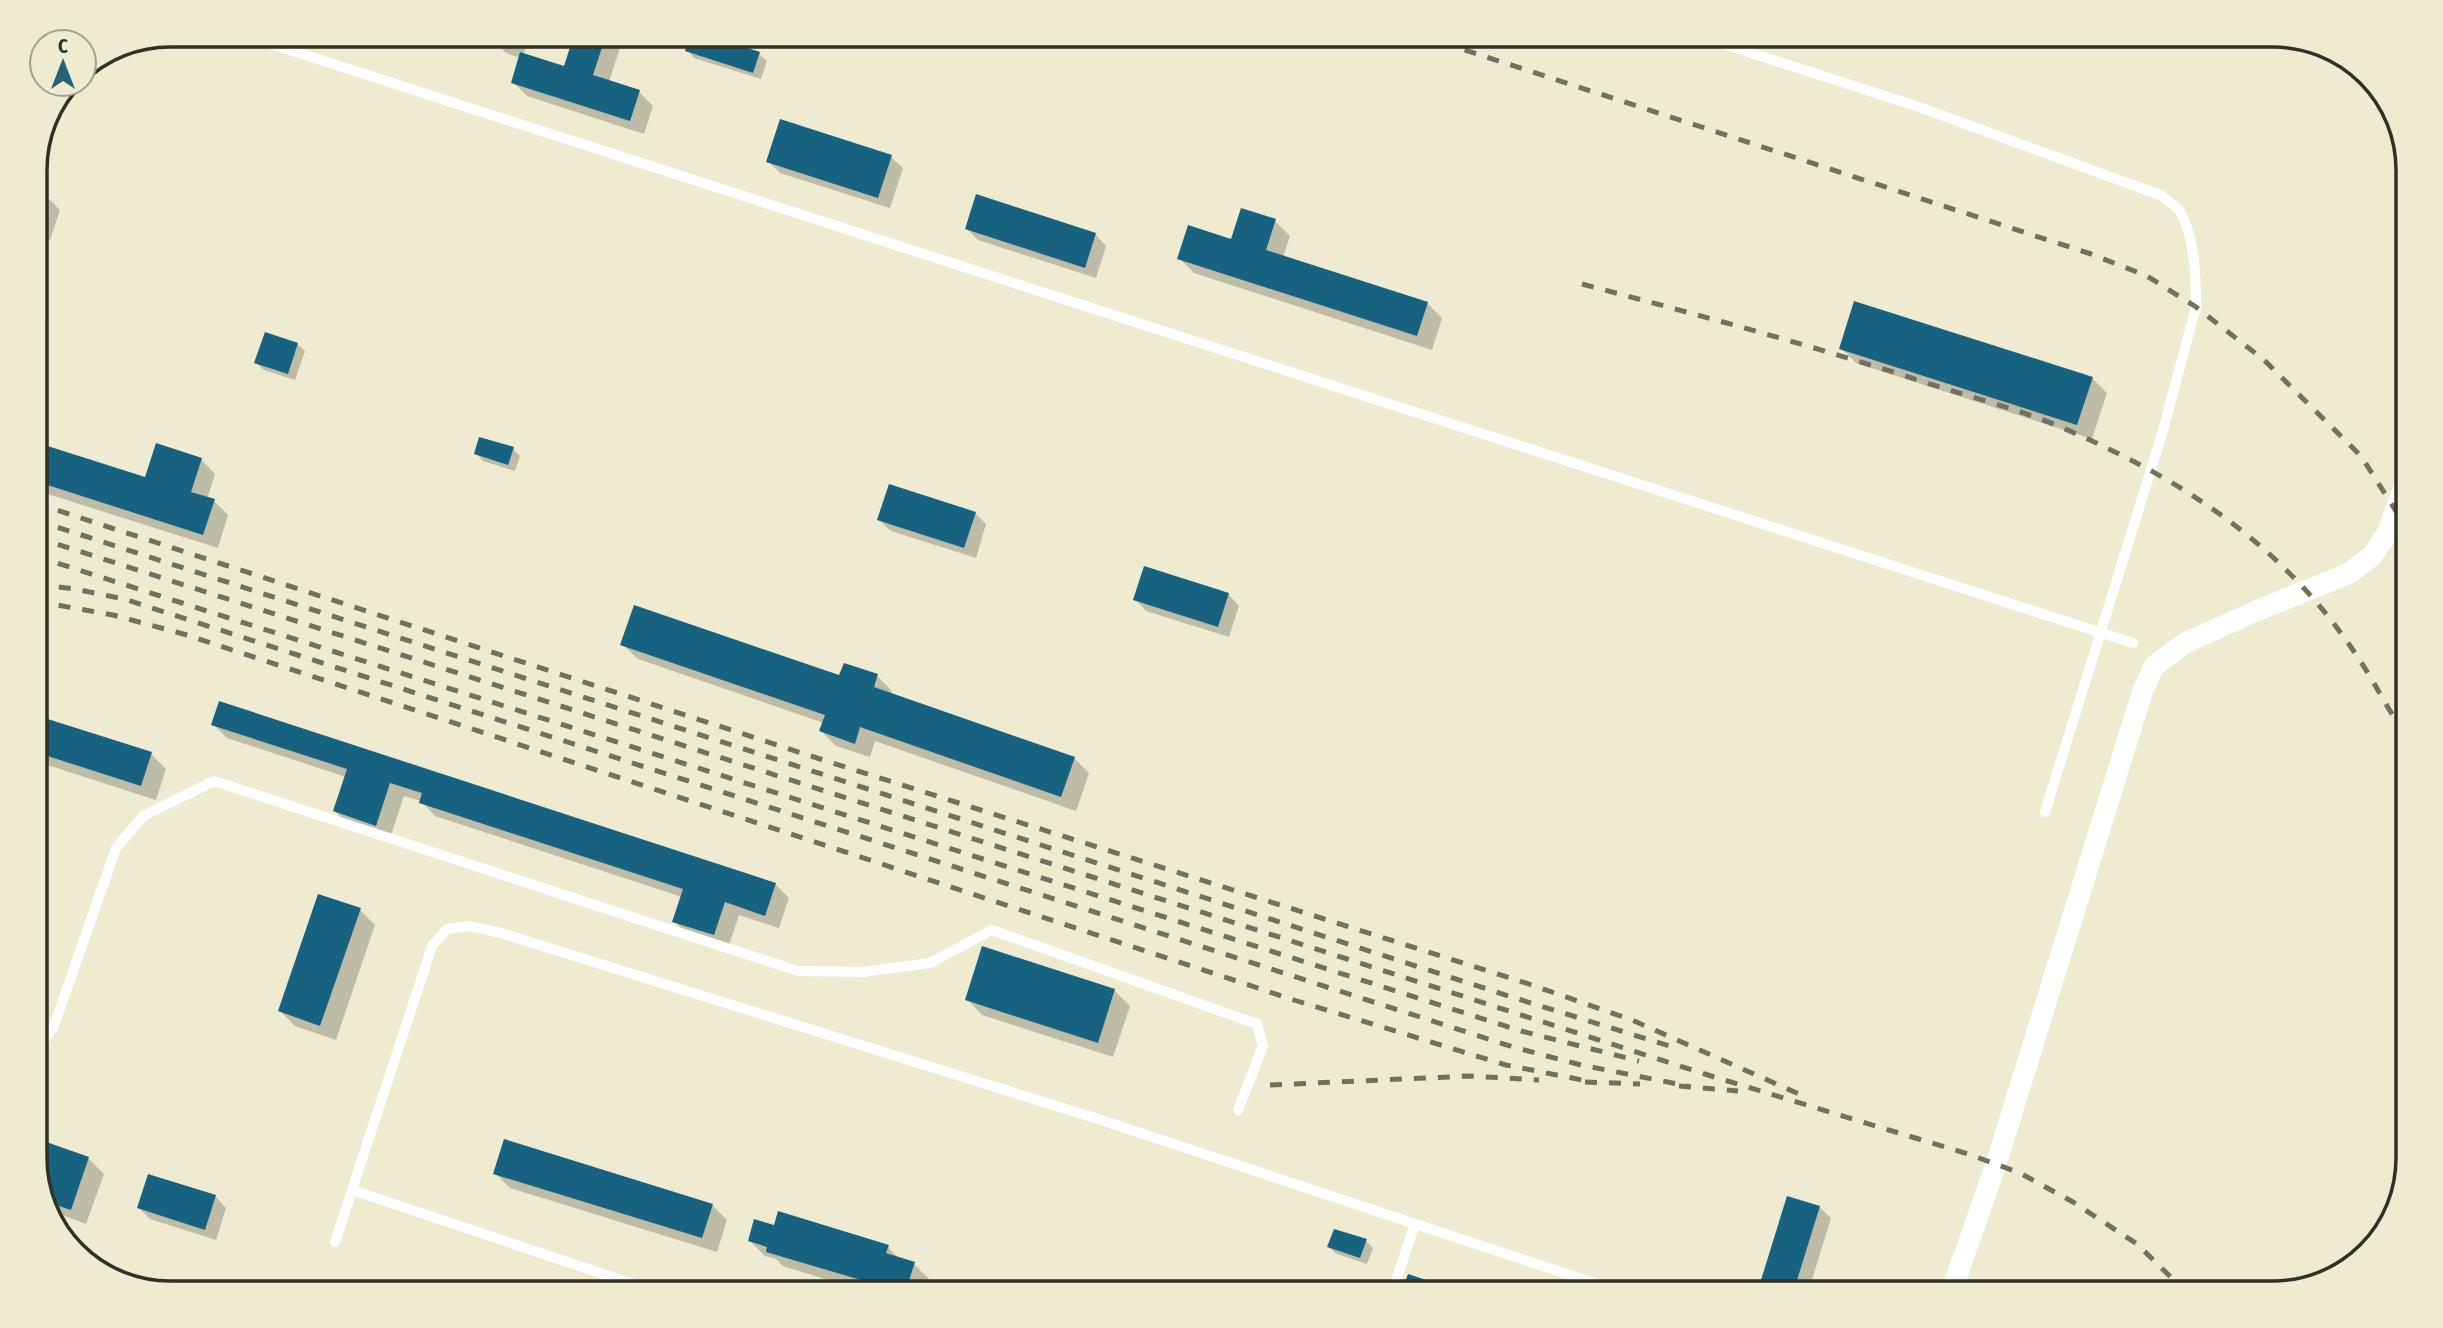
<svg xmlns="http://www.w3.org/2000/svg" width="2443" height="1328" font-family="'Fira Sans Condensed',sans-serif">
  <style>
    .shadow { fill: #0003 }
    .building { fill: #166280 }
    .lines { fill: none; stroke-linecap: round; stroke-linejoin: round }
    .lane { stroke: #fff; stroke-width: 10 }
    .street { stroke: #fff; stroke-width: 21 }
    .rail { stroke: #727061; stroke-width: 5; stroke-dasharray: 12 12; stroke-linecap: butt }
    .rim { fill: none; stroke: #313026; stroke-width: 3.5 }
  </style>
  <rect width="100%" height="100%" fill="#eeebd1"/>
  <path class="shadow" d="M493,35H530L523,55L565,68L575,35H624L609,82L639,92L653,106L644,134L527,96L513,82L521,58L506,53L492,39Z
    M692,35H702L759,54L767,61L761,79L694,58L687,50Z
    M891,157L903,168L890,208L780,173L768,161Z
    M35,192L45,195L60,210L50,240L35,235Z
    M1275,221L1290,236L1283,257L1427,303L1442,318L1432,350L1194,273L1179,258L1233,241Z
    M967,229L1095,234L1106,246L1096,278L978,240Z
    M297,344L305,351L295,380L264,370L256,363Z
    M1841,348L2092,378L2107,393L2092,439L1856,363Z
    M35,444L146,479L201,459L215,474L207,499L214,501L228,515L218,548L35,490Z
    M513,449L520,456L515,471L483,461L476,453Z
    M975,513L986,524L976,558L891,531L879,520Z
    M1228,594L1239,606L1229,637L1146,611L1135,599Z
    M622,644L840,678L877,676L892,691L891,695L1074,758L1089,773L1076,811L875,741L870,757L836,746L821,731L824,723L638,659Z
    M35,717L151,754L166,769L156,800L35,761Z
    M213,724L775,884L789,898L779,928L739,915L728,948L688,935L674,921L682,897L435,816L421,801L404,796L390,838L349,825L335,811L346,777L227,738Z
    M360,910L375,925L336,1040L295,1026L280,1011Z
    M983,949L1115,991L1130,1006L1113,1057L982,1015L967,999Z
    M88,1158L104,1174L86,1224L51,1211L35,1167Z
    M495,1173L712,1205L727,1220L717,1252L510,1188Z
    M215,1196L226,1208L216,1240L150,1219L139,1208Z
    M1819,1207L1831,1218L1808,1293H1759Z
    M750,1241L888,1247L900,1260L914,1264L929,1279L925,1293H870L783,1266L776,1259L765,1256Z
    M1366,1241L1373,1248L1367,1264L1337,1254L1329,1247Z
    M416,1287L436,1293H414Z"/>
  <path class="building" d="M574,35H606L593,75L640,90L630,121L511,83L520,52L564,66Z
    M690,35H707L760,52L753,73L685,51Z
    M780,119L892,155L878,198L766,162Z
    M976,194L1096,233L1085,268L965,229Z
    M1241,208L1276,219L1266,250L1428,302L1417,336L1177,259L1188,225L1231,239Z
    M1854,301L2093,377L2077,425L1839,349Z
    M265,332L298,343L288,374L254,363Z
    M479,437L514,447L508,465L474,454Z
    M35,442L145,477L156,443L202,458L191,492L215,499L203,535L35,481Z
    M889,484L976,512L964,548L877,520Z
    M1144,566L1229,593L1218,627L1133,600Z
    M634,605L839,675L844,663L878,674L874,687L1075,757L1061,797L860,727L855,744L819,731L825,715L620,645Z
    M219,701L776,883L765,916L725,902L714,935L672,922L683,889L419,803L422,793L390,783L376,826L333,811L347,769L211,725Z
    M35,715L152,752L141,786L35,752Z
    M318,894L361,908L320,1026L278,1011Z
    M982,946L1115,989L1098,1043L965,1000Z
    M35,1138L89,1157L71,1210L47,1202L35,1167Z
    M504,1139L713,1204L702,1238L493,1174Z
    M148,1174L216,1195L205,1230L137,1208Z
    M1787,1196L1820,1206L1793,1293H1757Z
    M778,1211L889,1245L886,1253L915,1262L905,1293L766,1252L767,1247L748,1241L754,1219L774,1225Z
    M1334,1229L1367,1239L1360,1258L1327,1247Z
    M1408,1274L1456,1290V1293H1401Z"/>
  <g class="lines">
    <path class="lane" d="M243,35L2133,643
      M1696,35L1919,107L2160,195C2167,200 2177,206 2181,213C2195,240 2196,278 2196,307L2162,434L2045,812
      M35,1047L40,1046L54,1026L116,848L143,816L214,781L798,971L863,972L930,963L992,930L1257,1024L1263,1046L1238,1110
      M352,1190L660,1293
      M335,1242L432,946L447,929L468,926L501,933L1095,1118L1624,1293
      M1392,1293L1415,1224"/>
    <path class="street" d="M1951,1293L1996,1164L2142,693L2154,666L2185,643L2256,611L2348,574L2372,556L2387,534L2408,476"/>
    <path class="rail" d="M1419,35L2091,254L2147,276L2196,307L2264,360L2361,456L2408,530
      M1582,284C1695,314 1807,344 1918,380C1962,395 2016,408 2058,426C2193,483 2300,556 2375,685C2386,705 2399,724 2408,745
      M35,503L820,759L1526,983L1632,1020L1799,1094
      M35,520L1518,999L1679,1049
      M35,537L1711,1076L1968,1154L2020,1173L2073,1202L2137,1244L2187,1293
      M35,556L1521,1031L1639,1061
      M35,584L75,589L124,599L1513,1047L1581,1065L1688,1086
      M35,601L113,615L187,635L1294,1000L1506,1065L1592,1082
      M1585,1082L1640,1084
      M1270,1085L1470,1076L1539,1080
      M1679,1086L1738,1091"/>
  </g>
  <path d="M0 0H2443V1328H0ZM170 47H2273A123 123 0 0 1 2396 170V1158A123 123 0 0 1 2273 1281H170A123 123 0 0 1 47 1158V170A123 123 0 0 1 170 47Z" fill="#eeebd1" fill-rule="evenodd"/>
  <path class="rim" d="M170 47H2273A123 123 0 0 1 2396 170V1158A123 123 0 0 1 2273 1281H170A123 123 0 0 1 47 1158V170A123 123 0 0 1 170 47Z"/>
  <g transform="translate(63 63)"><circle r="33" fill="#eeebd1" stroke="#a2a08d" stroke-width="2"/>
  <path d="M0-5L12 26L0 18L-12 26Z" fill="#276079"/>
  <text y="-10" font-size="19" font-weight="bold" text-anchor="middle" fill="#313026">С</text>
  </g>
</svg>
